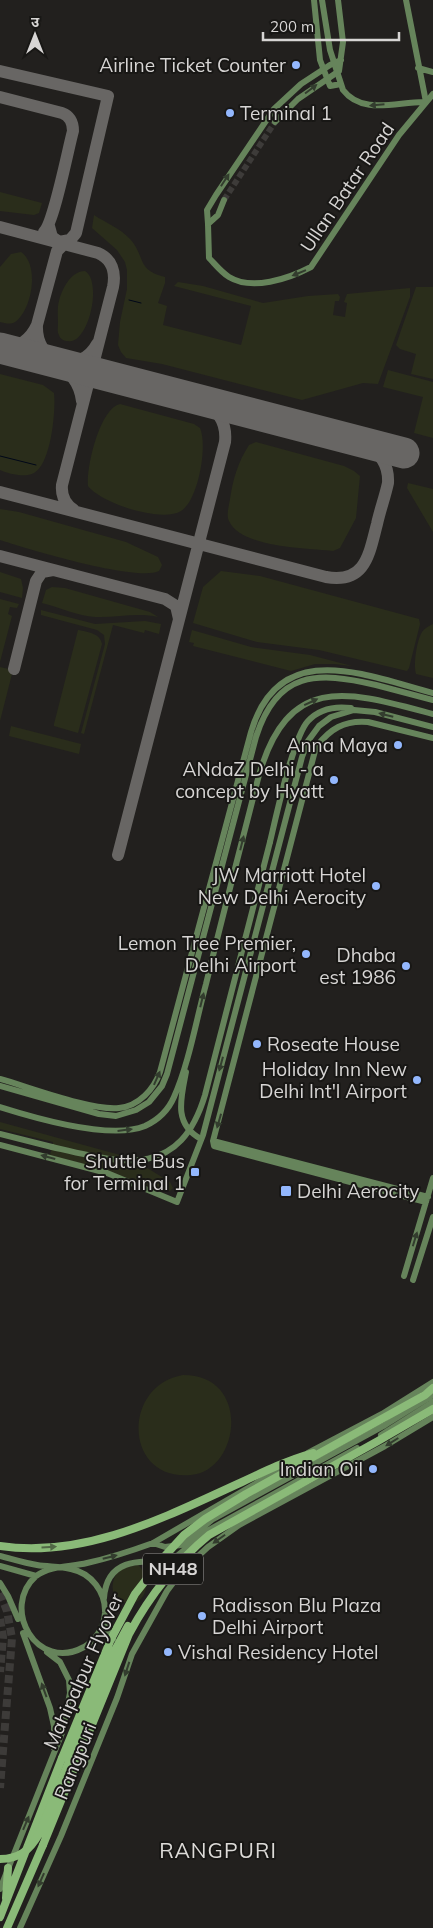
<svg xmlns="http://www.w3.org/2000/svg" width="433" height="1928" font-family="Mulish,'Noto Sans Devanagari',sans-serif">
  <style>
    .green { fill: #2a2d1b }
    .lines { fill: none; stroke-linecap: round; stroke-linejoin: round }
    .stream { stroke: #000718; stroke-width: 1 }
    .taxiway { stroke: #686664; stroke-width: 12 }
    .runway { stroke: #686664; stroke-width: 31 }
    .secondary-tunnel { stroke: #3d3b39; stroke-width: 6; stroke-dasharray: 6 3; stroke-linecap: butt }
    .highway-tunnel { stroke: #3d3b39; stroke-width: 8; stroke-dasharray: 8 4; stroke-linecap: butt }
    .secondary { stroke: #66845b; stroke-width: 6 }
    .highway { stroke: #8aba78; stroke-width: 8 }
    .secondary-bridge { stroke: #66845b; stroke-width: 6 }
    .highway-bridge { stroke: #8aba78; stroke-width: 8 }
    .oneway { fill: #333d2e }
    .oneway2 { fill: #516846 }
    .poi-dot { fill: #93b7fd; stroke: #181715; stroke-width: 2 }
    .labels { text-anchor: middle; stroke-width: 4; stroke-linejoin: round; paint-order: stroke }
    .shield { fill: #181715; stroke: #9e9c9b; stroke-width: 1 }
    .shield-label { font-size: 18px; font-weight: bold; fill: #d7d5d4 }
    .poi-label { font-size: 19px; fill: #d7d5d4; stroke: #181715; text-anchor: end }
    .street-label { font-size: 19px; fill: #d7d5d4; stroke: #181715 }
    .quarter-label { font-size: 21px; letter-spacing: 1px; fill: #dcdad7; stroke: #181715 }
  </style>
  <rect width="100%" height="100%" fill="#22201e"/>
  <path class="green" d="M0,192L42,203L39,213L34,215L0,211Z
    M94,215C106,223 120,228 130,239C146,257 136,270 165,277V283L158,303L167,306L163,325L241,345L251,306L174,286L178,282L203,286L263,303L308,296L338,294L340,297L339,301H335L333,315L345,317L347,303L344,302L347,294L410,288V297L378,384L363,383L302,400L162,364L126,358L121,352L118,345L120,322L127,289V270L125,262L117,250L92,228Z
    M21,252C40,265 32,310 15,322C10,325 5,323 0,322V267L11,254Z
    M85,271C103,282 88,345 68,341C64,341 60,339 59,335C57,332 58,327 58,324C58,317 57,308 59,301C62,289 71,271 85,271Z
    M416,287H433V379L411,374L416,354L400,349L396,345Z
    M388,370L433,382V438L414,433L423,397L383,387Z
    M0,374L43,385L54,393C56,411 51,464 34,473C25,478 9,474 0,470Z
    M120,404L194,424L200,428C208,446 198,501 181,511C161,523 101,503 88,486C86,467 100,408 120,404Z
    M256,442L344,466L354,471L360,476L356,518L340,548L333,551C308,548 241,548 229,521C226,515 229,506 230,499C233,479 238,462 249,445Z
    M408,483L433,489V532L407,488Z
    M0,509L19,512L126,542L158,557L162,565L159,571C136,582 28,549 0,540Z
    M221,571L260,576L419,619L420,624L409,668L407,671L319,650L257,642L193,623L203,587Z
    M0,572L21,579L23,588L22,598L0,592Z
    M52,587L65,588L150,612L158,617C137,612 117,618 95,617C78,616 59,607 42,603L46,590Z
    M0,599L19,604L17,608L10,607L8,614L12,616L0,662Z
    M41,610L95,624L145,621L161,624L159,634L145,630L144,633L113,625L84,734L81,733L105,644L104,635L97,630L41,615Z
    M433,624V678L416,674C413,664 417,640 422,632C425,628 429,626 433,624Z
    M78,630C88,632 100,633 102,644L78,733L54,726V724Z
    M192,630L251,647L310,655L352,666L334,664H315L291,671L193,646L194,643L189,642Z
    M0,667L13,670L0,721Z
    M11,726L81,744L79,754L9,736Z
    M0,1122L131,1158L170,1182L173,1188L170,1191H160L87,1165L50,1155L53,1142L0,1129Z
    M183,1375C252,1375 240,1471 191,1475C123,1481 122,1385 183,1375Z
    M138,1565C143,1569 145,1575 146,1582C149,1617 93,1606 120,1568Z"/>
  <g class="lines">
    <path class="stream" d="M129,300L141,303
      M0,456L36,465"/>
    <path class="taxiway" d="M0,71L108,96L76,233L70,240L59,242L52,237L49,226
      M0,97L62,113C70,116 73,122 73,131C68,149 54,222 44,232
      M0,227L98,253C112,259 116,272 113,287L62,485C61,496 65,504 74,510
      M37,325C35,365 77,360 82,401
      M0,347C17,349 30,340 37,325L57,251L66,242
      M59,364C76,363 89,359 97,344
      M0,492L326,577C366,584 369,554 377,524C380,510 385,497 388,483C389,464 380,454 365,443
      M0,556L165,599L176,606L179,619
      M14,669L36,581L42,572L53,570
      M118,855L225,442C227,423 218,409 201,401"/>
    <path class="runway" d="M0,348L404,453"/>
    <path class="secondary-tunnel" d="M224,200L275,122"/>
    <path class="highway-tunnel" d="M0,1593L7,1611L12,1638L0,1788
      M0,1619L3,1637L0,1672"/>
    <path class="secondary" d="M314,0L320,60L330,86L341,84
      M322,0L330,50L343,90C363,116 398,101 426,102
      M406,0L426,102
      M418,68L433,72
      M224,200L218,215L208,224L209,258C215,264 221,272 229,277C252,291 288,279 311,267L399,135L433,94
      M270,842C276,817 293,737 308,721C319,709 335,706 351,708
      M186,1072C181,1098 173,1124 201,1139
      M0,1079C29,1087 91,1111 119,1108C139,1106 154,1089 160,1072L251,732C279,637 365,675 433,693
      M0,1086L99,1114L116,1116L136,1110L149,1102L162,1086L167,1074L256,737C277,671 317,671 376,685C395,690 414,695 433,700
      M0,1107C35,1118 111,1140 145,1126C158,1120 168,1111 174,1097C189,1063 196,1021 206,984C223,914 241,845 259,775C289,671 350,692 433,714
      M0,1134L52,1147
      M213,1141L214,1146L426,1202
      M0,1145L107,1173L177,1202L203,1135L286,818L302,757L308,741L319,726L331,717L354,710L375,712L433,727
      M428,1197L213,1141L316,747C330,729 344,720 368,722L433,738
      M404,1276L433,1178
      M413,1280L433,1217
      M381,1435L433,1402
      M308,1453L382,1414L433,1382
      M153,1543L165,1547L181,1545L213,1519L385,1425L433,1395
      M0,1556C12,1559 24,1563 37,1565C48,1567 60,1566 71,1569C91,1573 106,1592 105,1613C104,1627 96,1640 84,1647C37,1673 0,1608 36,1576C51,1565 71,1567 87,1563C110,1558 131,1551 153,1543L293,1462
      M171,1561L207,1531L357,1448
      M0,1566L36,1576
      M0,1583L8,1596L18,1619
      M104,1598C107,1556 143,1561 175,1562
      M105,1619L107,1630L113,1639
      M23,1633L50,1708L54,1726V1748
      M0,1889L62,1733L70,1693L69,1680L60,1662L47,1652
      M20,1928L61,1836L117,1698L132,1654L167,1591L182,1571L208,1547L239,1525L385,1446L433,1417"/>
    <path class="highway" d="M6,1898L8,1868
      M0,1917L62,1758
      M7,1928L43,1845"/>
    <path class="secondary-bridge" d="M275,122L298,99L339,71L343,42L338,0
      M208,224L207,210L216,195L274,109L301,84L330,65L341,60
      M52,1147C121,1163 179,1181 205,1095L270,842"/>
    <path class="highway-bridge" d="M0,1546C85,1559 167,1516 242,1482C265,1471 288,1460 313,1453
      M62,1758L111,1639L135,1594L163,1558L184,1535L205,1519L246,1494L425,1395L433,1388
      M43,1845L129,1634C150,1595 175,1563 209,1535L378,1441L433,1409
      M0,1859C19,1859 30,1850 39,1834L114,1652L128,1626"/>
  </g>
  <defs><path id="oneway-solid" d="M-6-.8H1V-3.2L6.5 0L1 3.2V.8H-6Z" transform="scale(1.25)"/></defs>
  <g class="oneway">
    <use href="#oneway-solid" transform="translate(311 89) rotate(-37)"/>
    <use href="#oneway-solid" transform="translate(377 105) rotate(175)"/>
    <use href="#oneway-solid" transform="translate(225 180) rotate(-57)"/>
    <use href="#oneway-solid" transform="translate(299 273) rotate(158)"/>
    <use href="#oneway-solid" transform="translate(311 702) rotate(-25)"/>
    <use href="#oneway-solid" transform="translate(386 715) rotate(-166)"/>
    <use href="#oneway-solid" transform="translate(242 843) rotate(-76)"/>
    <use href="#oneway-solid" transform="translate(202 1000) rotate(-76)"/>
    <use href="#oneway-solid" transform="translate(221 1064) rotate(105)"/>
    <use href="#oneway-solid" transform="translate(157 1078) rotate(-66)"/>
    <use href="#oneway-solid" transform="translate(219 1121) rotate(106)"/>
    <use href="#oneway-solid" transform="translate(125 1130) rotate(-7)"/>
    <use href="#oneway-solid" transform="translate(48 1157) rotate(-165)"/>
    <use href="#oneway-solid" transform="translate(415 1239) rotate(-73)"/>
    <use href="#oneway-solid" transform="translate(392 1442) rotate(148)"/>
    <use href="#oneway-solid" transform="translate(219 1539) rotate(145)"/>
    <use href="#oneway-solid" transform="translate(110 1557) rotate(-14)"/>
    <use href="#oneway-solid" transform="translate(127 1669) rotate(108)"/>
    <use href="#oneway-solid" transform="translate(44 1690) rotate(-110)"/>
    <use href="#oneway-solid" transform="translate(26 1823) rotate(-67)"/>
    <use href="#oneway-solid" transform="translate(41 1880) rotate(114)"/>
  </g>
  <use class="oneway2" href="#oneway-solid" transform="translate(49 1547) rotate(-4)"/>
  <g class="poi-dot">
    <circle cx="296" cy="65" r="5"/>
    <circle cx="230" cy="113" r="5"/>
    <circle cx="398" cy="745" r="5"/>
    <circle cx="334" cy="780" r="5"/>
    <circle cx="376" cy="886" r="5"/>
    <circle cx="306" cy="954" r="5"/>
    <circle cx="406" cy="966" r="5"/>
    <circle cx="257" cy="1044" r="5"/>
    <circle cx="417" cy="1080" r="5"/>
    <rect x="190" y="1167" width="10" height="10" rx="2.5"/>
    <rect x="280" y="1185" width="12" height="12" rx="2.5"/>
    <circle cx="373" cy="1469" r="5"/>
    <circle cx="202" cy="1616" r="5"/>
    <circle cx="168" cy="1652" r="5"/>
  </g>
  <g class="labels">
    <rect class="shield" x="143" y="1553.5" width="60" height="31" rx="4"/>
    <g class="shield-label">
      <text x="173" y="1575">NH48</text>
    </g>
    <g class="poi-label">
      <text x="286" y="72">Airline Ticket Counter</text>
      <text x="240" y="120" text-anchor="start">Terminal 1</text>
      <text x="388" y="752">Anna Maya</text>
      <text x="324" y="776">ANdaZ Delhi - a<tspan x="324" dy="22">concept by Hyatt</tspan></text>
      <text x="366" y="882">JW Marriott Hotel<tspan x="366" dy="22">New Delhi Aerocity</tspan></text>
      <text x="296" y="950">Lemon Tree Premier,<tspan x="296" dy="22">Delhi Airport</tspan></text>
      <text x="396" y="962">Dhaba<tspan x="396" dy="22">est 1986</tspan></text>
      <text x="267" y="1051" text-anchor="start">Roseate House</text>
      <text x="407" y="1076">Holiday Inn New<tspan x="407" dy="22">Delhi Int'l Airport</tspan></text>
      <text x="185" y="1168">Shuttle Bus<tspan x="185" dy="22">for Terminal 1</tspan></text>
      <text x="297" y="1198" text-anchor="start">Delhi Aerocity</text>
      <text x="363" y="1476">Indian Oil</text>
      <text x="212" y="1612" text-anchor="start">Radisson Blu Plaza<tspan x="212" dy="22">Delhi Airport</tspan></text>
      <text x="178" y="1659" text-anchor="start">Vishal Residency Hotel</text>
    </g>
    <g class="street-label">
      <text transform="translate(347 187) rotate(-56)" y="7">Ullan Batar Road</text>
      <text transform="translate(83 1671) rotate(-66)" y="7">Mahipalpur Flyover</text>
      <text transform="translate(75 1761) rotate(-68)" y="7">Rangpuri</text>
    </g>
    <g class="quarter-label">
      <text x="218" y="1858">RANGPURI</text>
    </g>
  </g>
  <g transform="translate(35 35)" stroke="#181715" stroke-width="4" paint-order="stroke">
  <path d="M0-4L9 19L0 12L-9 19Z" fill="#d7d5d4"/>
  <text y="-8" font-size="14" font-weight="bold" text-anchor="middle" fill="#d7d5d4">उ</text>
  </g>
  <path d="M263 32v8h136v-8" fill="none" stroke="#d7d5d4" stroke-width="2.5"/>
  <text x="270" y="32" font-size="15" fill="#d7d5d4" stroke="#181715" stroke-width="4" paint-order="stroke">200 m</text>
</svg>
